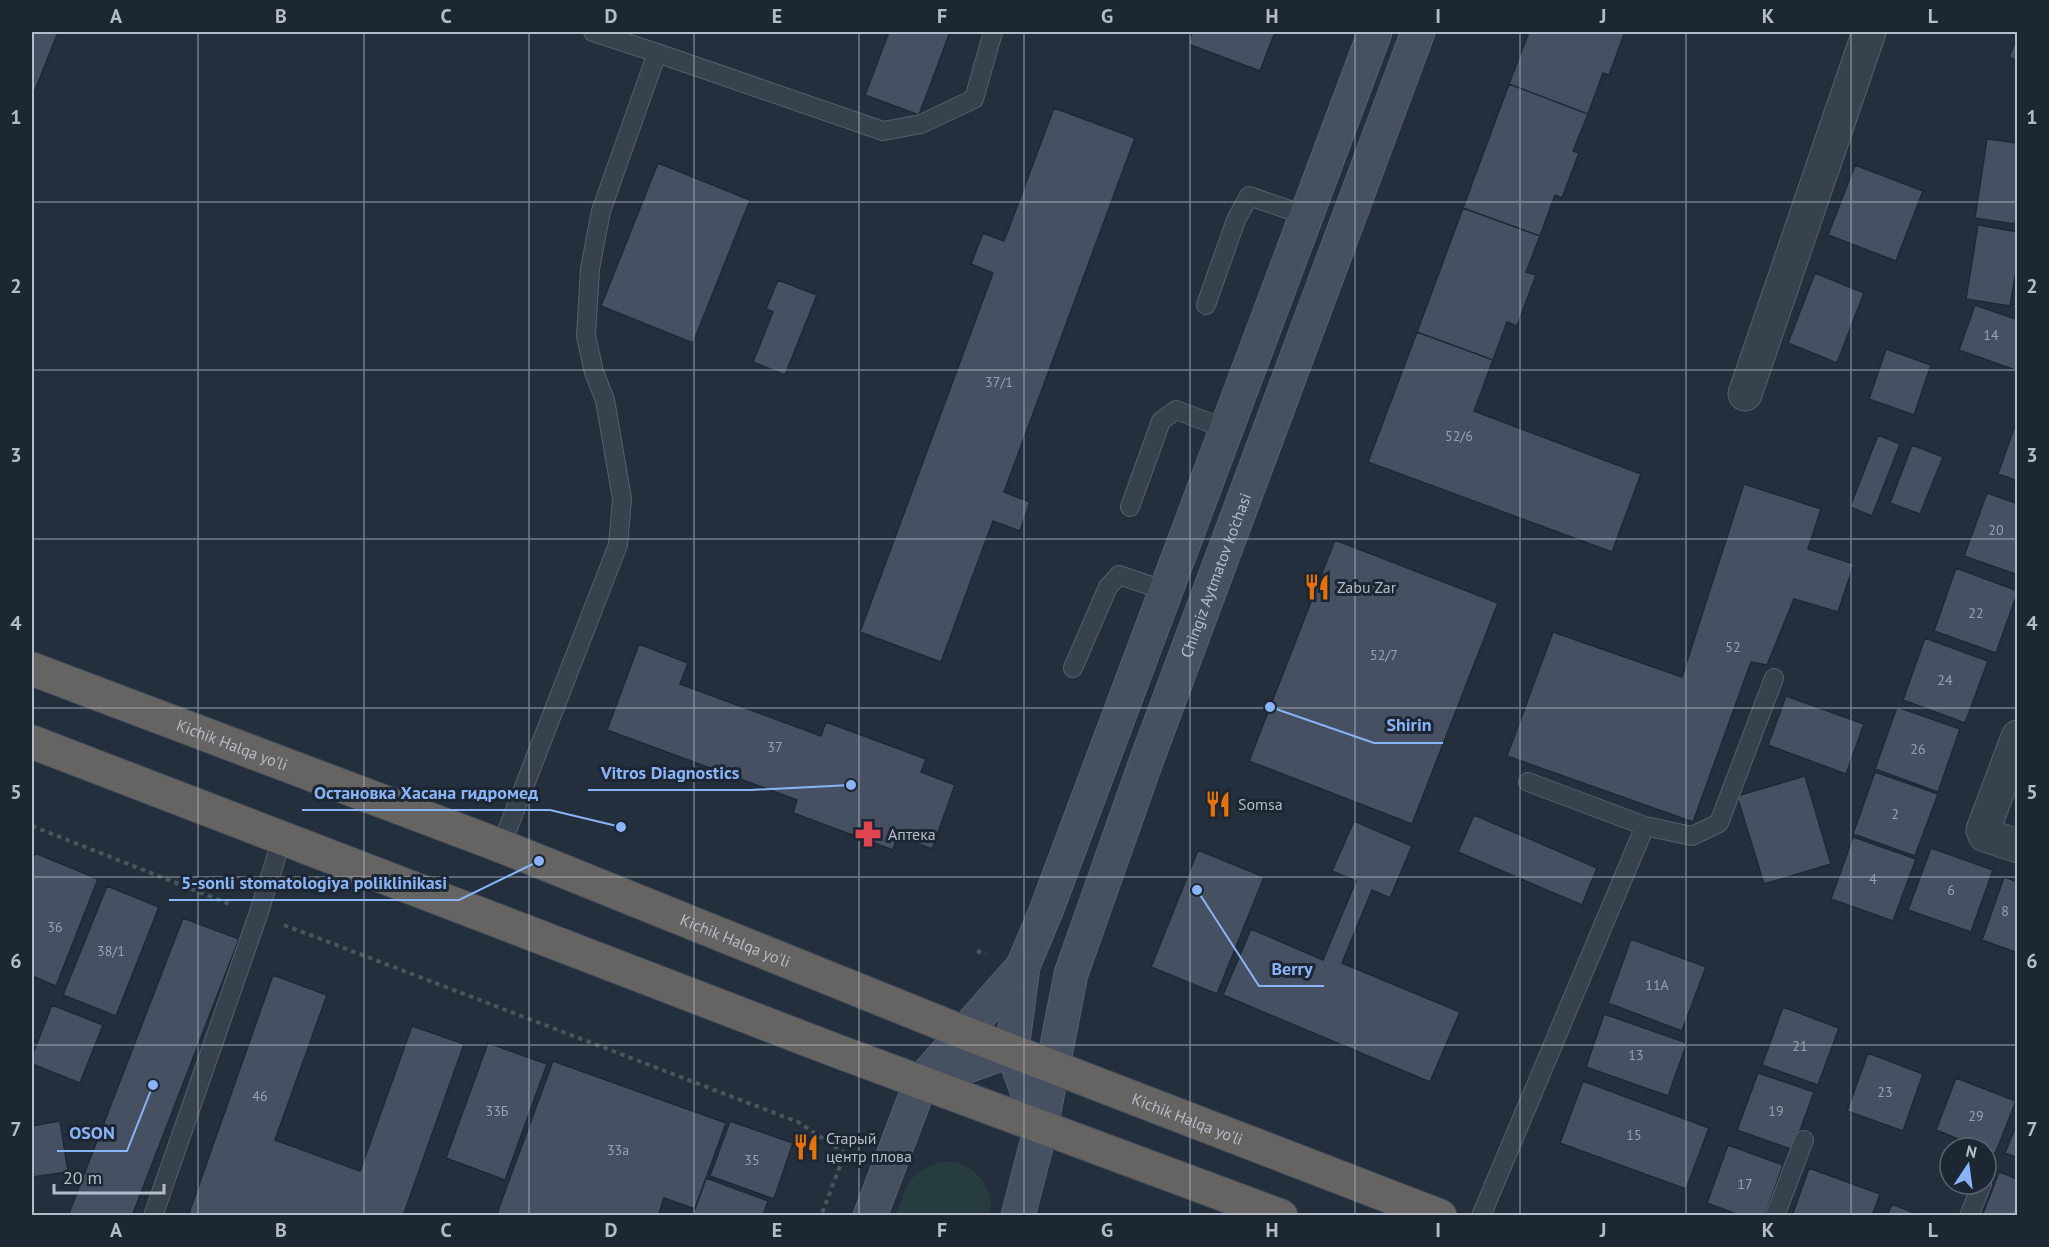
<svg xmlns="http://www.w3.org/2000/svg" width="2049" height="1247" font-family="'PT Sans',sans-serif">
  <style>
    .green { fill: #263c3f }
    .building { fill: #455162; stroke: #1f2835; stroke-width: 1.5 }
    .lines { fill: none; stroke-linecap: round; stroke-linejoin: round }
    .service-casing { stroke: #565f6c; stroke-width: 20 }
    .minor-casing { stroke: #565f6c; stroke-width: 35 }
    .secondary-casing { stroke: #565f6c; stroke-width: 35 }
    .trunk-casing { stroke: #434c59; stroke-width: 35 }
    .path { stroke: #44595c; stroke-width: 4; stroke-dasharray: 4.5 4.5; stroke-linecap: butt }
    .service { stroke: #38414e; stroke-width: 18 }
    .minor { stroke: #38414e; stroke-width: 33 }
    .secondary { stroke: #465061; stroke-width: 33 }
    .trunk { stroke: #656462; stroke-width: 33 }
    .grid { fill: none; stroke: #b4bcc9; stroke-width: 1.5; stroke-opacity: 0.55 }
    .labels { text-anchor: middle; stroke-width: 6; stroke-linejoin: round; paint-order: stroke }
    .number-label { font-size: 14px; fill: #98a1af }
    .street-label { font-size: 16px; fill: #b4bcc9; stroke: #1d2633 }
    .poi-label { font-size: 16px; fill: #b4bcc9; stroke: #1d2633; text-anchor: start }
    .leader { fill: none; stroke: #8ab4f8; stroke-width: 2 }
    .callout-dot { fill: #8ab4f8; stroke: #1d2633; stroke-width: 2 }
    .callout-label { font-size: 18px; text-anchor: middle; font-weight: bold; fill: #8ab4f8; stroke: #1d2633; stroke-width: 6; stroke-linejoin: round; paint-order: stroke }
    .neatline { fill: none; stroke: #b4bcc9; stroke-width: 2 }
    .grid-label { font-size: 20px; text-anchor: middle; font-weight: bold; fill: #b4bcc9 }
  </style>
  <rect width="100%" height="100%" fill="#242f3e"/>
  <path class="green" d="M939,1162C945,1162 953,1161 958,1163C979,1169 997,1195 989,1215H896C907,1185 907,1175 939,1162Z"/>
  <path class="building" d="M32,32H58L32,98Z
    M889,32H950L919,115L865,95Z
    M1192,32H1275L1260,71L1188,44Z
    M1529,32H1625L1609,75L1603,73L1588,114L1509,84Z
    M2018,35V61L2009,57Z
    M1509,84L1588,114L1573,151L1579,153L1562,198L1555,195L1540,236L1463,208Z
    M1054,108L1135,138L1004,492L1030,502L1020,531L993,521L941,662L860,632L993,273L971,264L983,233L1004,241Z
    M1987,139L2018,143V203L2015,224L1975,218Z
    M658,163L750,200L693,343L601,306Z
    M1855,165L1923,191L1896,261L1828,235Z
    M1463,208L1540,236L1526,272L1536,275L1517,326L1507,322L1493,360L1417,332Z
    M1978,225L2018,232V260L2010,306L1966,299Z
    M1815,273L1864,293L1837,363L1788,343Z
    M778,280L817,295L785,375L753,362L773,312L766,309Z
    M1975,305L2018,320V371L1959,350Z
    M1417,332L1493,360L1474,411L1641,474L1612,552L1368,462Z
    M1886,349L1931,365L1914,415L1869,399Z
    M2018,417V481L1998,474Z
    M1878,435L1900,444L1872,516L1850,507Z
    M1912,445L1943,457L1920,514L1890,503Z
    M1744,484L1821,509L1808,549L1854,564L1838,612L1794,599L1767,665L1751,662L1693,822L1507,756L1553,632L1682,677Z
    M1987,493L2018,504V575L1964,556Z
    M1335,540L1498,603L1412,824L1249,761Z
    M1956,568L2018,591L1996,653L1934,631Z
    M1925,638L1988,661L1965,723L1903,700Z
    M639,644L688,663L680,684L821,736L826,722L926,759L921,772L955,785L932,849L898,836L893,850L793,813L797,800L607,730Z
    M1786,696L1864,724L1846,774L1768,745Z
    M1897,707L1960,729L1938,792L1875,769Z
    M1875,772L1938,794L1915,856L1853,834Z
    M1805,776L1831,864L1764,884L1737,796Z
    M1474,815L1597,868L1582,905L1458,852Z
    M1354,821L1412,846L1390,898L1372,890L1342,963L1460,1012L1430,1082L1223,995L1251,929L1323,960L1356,881L1332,871Z
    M1853,837L1916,859L1893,921L1831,899Z
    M1931,848L1993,870L1971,932L1908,910Z
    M1198,850L1264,877L1217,994L1151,967Z
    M35,853L98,879L56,986L32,976V861Z
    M2004,877L2018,882V953L1982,940Z
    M107,886L159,907L116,1016L63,995Z
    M183,918L239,939L132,1216H68Z
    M1631,939L1706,967L1682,1031L1608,1003Z
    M273,975L327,995L275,1140L360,1171L412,1026L464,1044L403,1216H188Z
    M52,1005L103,1025L80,1083L32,1064V1056Z
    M1783,1007L1839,1028L1818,1085L1762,1065Z
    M1604,1014L1687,1043L1668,1096L1586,1067Z
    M488,1043L547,1064L505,1180L446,1158Z
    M1868,1053L1923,1074L1903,1131L1847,1111Z
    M553,1061L726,1123L695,1209L664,1198L658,1216H496Z
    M1758,1073L1814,1092L1793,1150L1737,1130Z
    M1956,1078L2016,1101L1995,1154L1986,1150V1148H1981L1936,1130Z
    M1583,1081L1709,1128L1686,1189L1560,1143Z
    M60,1121L68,1172L32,1177V1126Z
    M730,1121L793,1143L774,1199L710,1176Z
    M2018,1121V1158L2005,1153Z
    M1728,1145L1783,1165L1765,1216H1742L1707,1203Z
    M1809,1168L1880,1194L1872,1216H1792Z
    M1999,1172L2018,1179V1216H1982Z
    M706,1178L768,1201L763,1216H692Z
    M1892,1204L1922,1216H1887Z"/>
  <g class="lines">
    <g class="service-casing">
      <path id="service" d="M657,53L883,131L921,124L974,99L993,32
        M1206,305L1236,220L1249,196L1307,216
        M1130,507L1161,421L1176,410L1226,429
        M1073,668L1108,587L1119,575L1166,591
        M1528,782L1645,826
        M501,846L618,545L622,499L605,400L594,372L586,336L590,269L601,211L657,53L593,32
        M153,1216L258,915L282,839
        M1481,1216L1645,826L1692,836L1719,823L1774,678
        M1775,1216L1804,1140
        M1969,1216L1982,1184"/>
    </g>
    <g class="minor-casing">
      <path id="minor" d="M1745,394L1869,32
        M2018,737L1983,830L1985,835L2018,846"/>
    </g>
    <g class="secondary-casing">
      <g id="secondary">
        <path d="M923,1082L1012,1050"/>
        <path d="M1040,1126L1012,1050L1023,966L1046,911L1375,32"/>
        <path d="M870,1216L921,1082L1023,966"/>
        <path id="s1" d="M1018,1216L1041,1127L1071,974L1147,759L1418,32"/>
      </g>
    </g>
    <g class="trunk-casing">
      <g id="trunk">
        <path id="s2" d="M32,669L501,846L965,1033L1440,1216"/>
        <path d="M32,742L829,1048L1281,1216"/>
      </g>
    </g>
    <path class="path" d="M32,826L232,905
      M284,925L798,1122L845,1153L821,1216
      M977,951L986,954"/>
    <use href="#service" class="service"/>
    <use href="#minor" class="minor"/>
    <use href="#secondary" class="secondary"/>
    <use href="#trunk" class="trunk"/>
  </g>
  <path class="grid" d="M198,32V1216M364,32V1216M529,32V1216M694,32V1216M859,32V1216M1024,32V1216M1190,32V1216M1355,32V1216M1520,32V1216M1686,32V1216M1851,32V1216M32,202H2018M32,370H2018M32,539H2018M32,708H2018M32,877H2018M32,1045H2018"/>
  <defs>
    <g id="restaurant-bare" transform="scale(2.07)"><path d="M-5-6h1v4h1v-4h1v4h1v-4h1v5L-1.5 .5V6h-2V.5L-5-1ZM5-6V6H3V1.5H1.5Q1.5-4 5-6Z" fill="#e8710a" stroke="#1d2633" stroke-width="2.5" paint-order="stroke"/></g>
    <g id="pharmacy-bare" transform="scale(2.07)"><path d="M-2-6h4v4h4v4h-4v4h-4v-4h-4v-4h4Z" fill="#e0444e" stroke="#1d2633" stroke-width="2.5" paint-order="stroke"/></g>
  </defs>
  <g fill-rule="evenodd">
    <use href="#restaurant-bare" x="1317" y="587"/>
    <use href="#restaurant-bare" x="1218" y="804"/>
    <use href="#pharmacy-bare" x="868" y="834"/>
    <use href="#restaurant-bare" x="806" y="1147"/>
  </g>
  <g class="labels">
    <g class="number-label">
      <text x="1991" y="340">14</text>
      <text x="999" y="387">37/1</text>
      <text x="1459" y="441">52/6</text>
      <text x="1996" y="535">20</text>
      <text x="1976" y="618">22</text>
      <text x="1733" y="652">52</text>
      <text x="1384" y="660">52/7</text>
      <text x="1945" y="685">24</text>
      <text x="775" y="752">37</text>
      <text x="1918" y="754">26</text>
      <text x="1895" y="819">2</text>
      <text x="1873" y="884">4</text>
      <text x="1951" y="895">6</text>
      <text x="2005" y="916">8</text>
      <text x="55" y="932">36</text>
      <text x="111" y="956">38/1</text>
      <text x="1657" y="990">11А</text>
      <text x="1800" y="1051">21</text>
      <text x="1636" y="1060">13</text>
      <text x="1885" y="1097">23</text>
      <text x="260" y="1101">46</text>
      <text x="497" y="1116">33Б</text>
      <text x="1776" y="1116">19</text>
      <text x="1976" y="1121">29</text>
      <text x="1634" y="1140">15</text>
      <text x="618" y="1155">33а</text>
      <text x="752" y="1165">35</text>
      <text x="1745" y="1189">17</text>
    </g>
    <g class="street-label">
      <text dy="6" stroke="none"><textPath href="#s1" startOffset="672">Chingiz Aytmatov ko'chasi</textPath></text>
      <text dy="6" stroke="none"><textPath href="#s2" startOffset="214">Kichik Halqa yo'li</textPath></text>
      <text dy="6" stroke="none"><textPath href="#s2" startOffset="754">Kichik Halqa yo'li</textPath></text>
      <text dy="6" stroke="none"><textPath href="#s2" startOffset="1240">Kichik Halqa yo'li</textPath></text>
    </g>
    <g class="poi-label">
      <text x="1337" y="593">Zabu Zar</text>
      <text x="1238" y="810">Somsa</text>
      <text x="888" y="840">Аптека</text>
      <text x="826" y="1144">Старый<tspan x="826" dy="18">центр плова</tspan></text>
    </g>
  </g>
  <path class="leader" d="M1270 707L1374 743H1443M851 785L751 790H588M621 827L550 810H302M539 861L459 900H169M1197 890L1259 986H1324M153 1085L127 1151H57"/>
  <g class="callout-dot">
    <circle cx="1270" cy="707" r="6"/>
    <circle cx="851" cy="785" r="6"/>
    <circle cx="621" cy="827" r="6"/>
    <circle cx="539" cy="861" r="6"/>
    <circle cx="1197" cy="890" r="6"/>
    <circle cx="153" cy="1085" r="6"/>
  </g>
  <g class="callout-label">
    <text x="1409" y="731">Shirin</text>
    <text x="670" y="779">Vitros Diagnostics</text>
    <text x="426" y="799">Остановка Хасана гидромед</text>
    <text x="314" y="889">5-sonli stomatologiya poliklinikasi</text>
    <text x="1292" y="975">Berry</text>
    <text x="92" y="1139">OSON</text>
  </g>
  <rect width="2049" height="1247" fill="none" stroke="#1d2633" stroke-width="66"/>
  <g transform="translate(1968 1166) rotate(13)"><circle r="28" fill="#1d2633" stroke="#59626f" stroke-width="1.5"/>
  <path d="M0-4.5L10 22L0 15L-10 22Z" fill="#8ab4f8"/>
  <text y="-9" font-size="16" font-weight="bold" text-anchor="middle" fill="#b4bcc9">N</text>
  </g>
  <path d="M54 1184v9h110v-9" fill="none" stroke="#b4bcc9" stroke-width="3"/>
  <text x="63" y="1184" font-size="18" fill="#b4bcc9" stroke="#1d2633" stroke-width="4.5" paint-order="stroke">20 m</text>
  <rect x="33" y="33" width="1983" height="1181" class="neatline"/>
  <g class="grid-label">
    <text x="116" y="23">A</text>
    <text x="281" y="23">B</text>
    <text x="446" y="23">C</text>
    <text x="611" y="23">D</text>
    <text x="777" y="23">E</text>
    <text x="942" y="23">F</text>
    <text x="1107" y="23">G</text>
    <text x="1272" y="23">H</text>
    <text x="1438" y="23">I</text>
    <text x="1603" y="23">J</text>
    <text x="1768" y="23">K</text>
    <text x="1933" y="23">L</text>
    <text x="16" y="124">1</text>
    <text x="2032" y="124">1</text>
    <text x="16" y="293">2</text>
    <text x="2032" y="293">2</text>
    <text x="16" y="462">3</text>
    <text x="2032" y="462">3</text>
    <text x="16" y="630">4</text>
    <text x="2032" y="630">4</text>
    <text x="16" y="799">5</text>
    <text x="2032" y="799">5</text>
    <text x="16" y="968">6</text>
    <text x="2032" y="968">6</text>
    <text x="16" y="1136">7</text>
    <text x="2032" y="1136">7</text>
    <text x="116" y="1237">A</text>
    <text x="281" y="1237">B</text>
    <text x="446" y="1237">C</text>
    <text x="611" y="1237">D</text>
    <text x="777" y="1237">E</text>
    <text x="942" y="1237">F</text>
    <text x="1107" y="1237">G</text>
    <text x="1272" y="1237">H</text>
    <text x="1438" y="1237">I</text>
    <text x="1603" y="1237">J</text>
    <text x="1768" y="1237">K</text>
    <text x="1933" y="1237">L</text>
  </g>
</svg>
